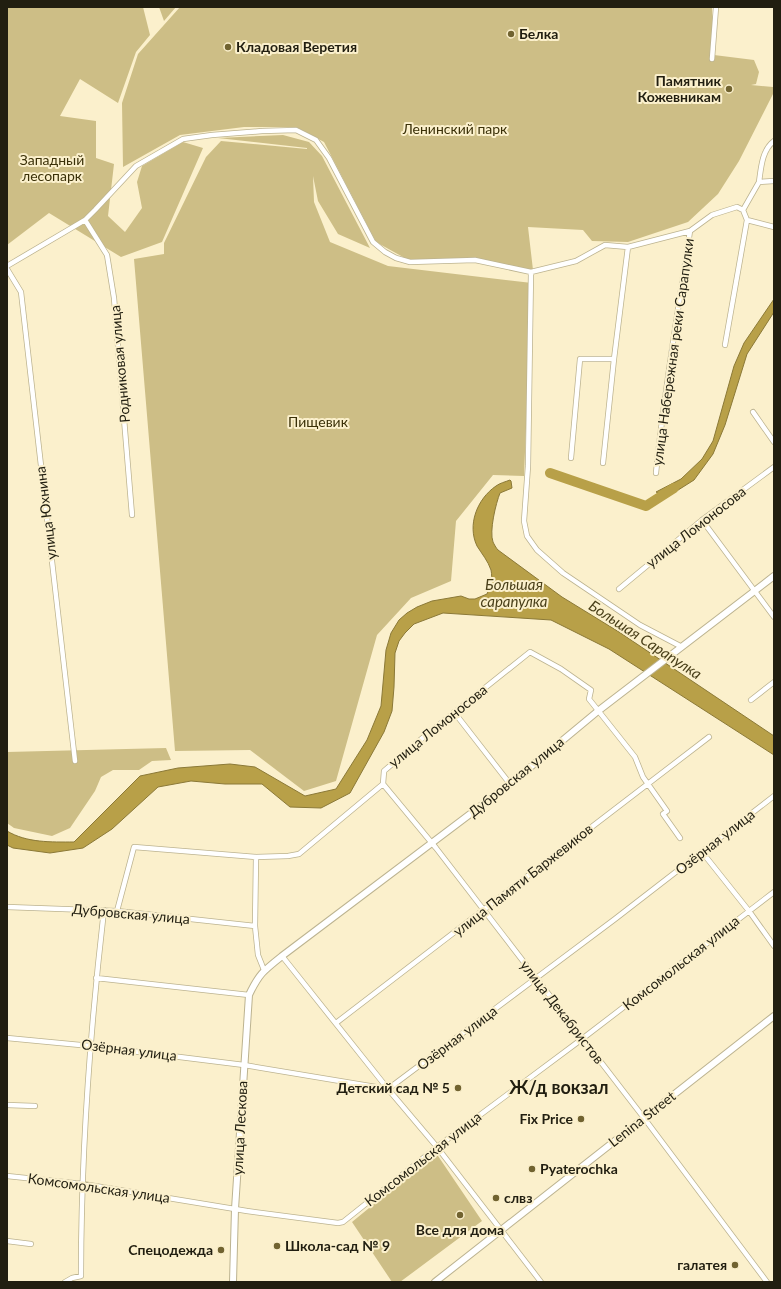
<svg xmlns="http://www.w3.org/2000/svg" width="781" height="1289" font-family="Lato,sans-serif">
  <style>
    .green { fill: #cdbe86 }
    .water { fill: #b8a048; stroke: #8b7937 }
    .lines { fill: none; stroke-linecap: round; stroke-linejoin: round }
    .river { stroke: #b8a048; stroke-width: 10 }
    .street-casing { stroke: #bcb390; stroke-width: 6 }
    .secondary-casing { stroke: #bcb390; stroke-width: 8 }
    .street { stroke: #fff; stroke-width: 4.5 }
    .secondary { stroke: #fff; stroke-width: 6 }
    .poi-dot { fill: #716330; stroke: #fbf0cc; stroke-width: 1.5 }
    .labels { text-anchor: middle; stroke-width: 4; stroke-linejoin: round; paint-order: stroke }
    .poi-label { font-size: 14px; font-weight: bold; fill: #211e10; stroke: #fbf0cc; text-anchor: start }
    .park-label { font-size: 14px; fill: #3a3008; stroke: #fbf0cc }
    .street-label { font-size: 14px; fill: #211e10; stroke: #fbf0cc }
    .water-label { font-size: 15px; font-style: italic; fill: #493f19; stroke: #fbf0cc }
    .district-label { font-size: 18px; font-weight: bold; fill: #211e10; stroke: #fbf0cc }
  </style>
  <rect width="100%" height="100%" fill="#fbf0cc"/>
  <path class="green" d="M7,7H143L150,35L136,52L118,103L80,79L60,116L96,121V158L114,164L108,216L125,232L142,208L137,182L142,166L183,142L203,148L162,242L121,257L49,213L7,245Z
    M159,7H176L164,21Z
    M180,7H712V14L716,33L714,55L754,60L759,72L756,84L751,85L773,87V94L739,161L718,194L688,222L628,242L592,241L583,230L528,227L533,270L484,260L412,262L376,242L324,142L296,127H244L180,135L123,167L122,103L138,54Z
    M283,135L309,142L322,156L370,248L338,234L318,201L313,176L314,202L330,242L388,266L532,283L524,476L493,475L456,521L451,581L411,598L377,635L336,781L304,791L250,750L175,751L134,259L164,254V243L206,157L221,141L307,149V148L218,138Z
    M166,748L171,760L152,761L139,770H113L101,777L95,791L70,828L52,836L14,828L7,823V752Z
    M436,1153L482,1221L400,1282H392L352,1222Z"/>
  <path class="water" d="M774,299V312L747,354L725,425L713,454L694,480L675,492L663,495L656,492L681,479L702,459L713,441L734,366L744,343Z
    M510,480L511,481L512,488L500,493C496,503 489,531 493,542C494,544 496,548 498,550L562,597L619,632L774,736V755L609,649L551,620L443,613L414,624L405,633L399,641L395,653L394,687L392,711L384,732L350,793L321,808L290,807L262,784H225L191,781L158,787L112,829L83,848L50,853L13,848L7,845V831C27,843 51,842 74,842L140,776L178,768L230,764L255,767L305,796L336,789L367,740L381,706L386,650L391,633L399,620L407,613L417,607L432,601L461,596L469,599H475L487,594C490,587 493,579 491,570C488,561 482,554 477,546C467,525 477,499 496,486C500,483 505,482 510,480Z"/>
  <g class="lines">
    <path class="river" d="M550,473L646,506L674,488"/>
    <g class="street-casing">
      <path id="street" d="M712,59L716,7
        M774,141C762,150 761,168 759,182L774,181
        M743,210L759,182
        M85,220L107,255L114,298L132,515
        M7,266L85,220L95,210L136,166L183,139L212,135L262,131L296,130L316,140L329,158L373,242L385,252L396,258L410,262L475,260L531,272L576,261L605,245L628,247L690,231L712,215L737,207L743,210L747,220L774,227
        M7,269L21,292L75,761
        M531,272L528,466L524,521L527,536L537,550L563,573L640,625L682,647
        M725,345L747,220
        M753,412L774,442
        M571,458L580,359H614
        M603,463L614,359L628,247
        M656,473C664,392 678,312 690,231
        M702,520L774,617
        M619,589L702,520L774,467
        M751,700L774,682
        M454,712L510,784
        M383,784L436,848L644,1118L767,1282
        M702,852L749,911L774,946
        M256,857L255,926L258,955L264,970
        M7,907L117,911L255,926
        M117,911L134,847L256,857L288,856L299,854L383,784L384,771L426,735L530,652L561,669L591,690L589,699L635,757L643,777L667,811L663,814L680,838
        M282,956L388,1089L437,1147L541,1282
        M96,978L249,995
        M336,1023L709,737
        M7,1038L91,1046L244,1065L388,1089L615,919L774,796
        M7,1105L35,1106
        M7,1176L83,1184L247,1211L338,1223L343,1222L437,1147L582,1039L774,892
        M7,1241L31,1244
        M65,1282L72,1278L81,1276C81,1154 90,1031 104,910"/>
    </g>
    <g class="secondary-casing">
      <path id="secondary" d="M233,1282L235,1209L249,995C259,974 263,971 282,956L510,784L598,711L774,576
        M435,1282L774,1016"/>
    </g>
    <use href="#street" class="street"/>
    <use href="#secondary" class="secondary"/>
  </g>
  <g class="poi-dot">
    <circle cx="511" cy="34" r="4"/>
    <circle cx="228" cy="47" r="4"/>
    <circle cx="729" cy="89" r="4"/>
    <circle cx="458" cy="1088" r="4"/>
    <circle cx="581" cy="1119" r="4"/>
    <circle cx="532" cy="1169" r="4"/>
    <circle cx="496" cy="1198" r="4"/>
    <circle cx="460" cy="1215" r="4"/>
    <circle cx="277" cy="1246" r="4"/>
    <circle cx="221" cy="1250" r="4"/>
    <circle cx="735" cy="1265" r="4"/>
  </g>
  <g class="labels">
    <g class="poi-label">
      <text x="519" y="39">Белка</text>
      <text x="236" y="52">Кладовая Веретия</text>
      <text x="721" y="86" text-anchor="end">Памятник<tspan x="721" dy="16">Кожевникам</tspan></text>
      <text x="450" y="1093" text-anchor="end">Детский сад № 5</text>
      <text x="573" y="1124" text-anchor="end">Fix Price</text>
      <text x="540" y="1174">Pyaterochka</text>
      <text x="504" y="1203">слвз</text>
      <text x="460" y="1235" text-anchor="middle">Все для дома</text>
      <text x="285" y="1251">Школа-сад № 9</text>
      <text x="213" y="1255" text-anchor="end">Спецодежда</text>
      <text x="727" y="1270" text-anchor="end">галатея</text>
    </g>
    <g class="park-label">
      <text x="455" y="134">Ленинский парк</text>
      <text x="52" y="165">Западный<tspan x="52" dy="16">лесопарк</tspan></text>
      <text x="318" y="427">Пищевик</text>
    </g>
    <g class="street-label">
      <text transform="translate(673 352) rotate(-82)" y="5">улица Набережная реки Сарапулки</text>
      <text transform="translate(120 364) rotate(-95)" y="5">Родниковая улица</text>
      <text transform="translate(46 513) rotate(-97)" y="5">улица Юхнина</text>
      <text transform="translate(696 527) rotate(-38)" y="5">улица Ломоносова</text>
      <text transform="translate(438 726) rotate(-39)" y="5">улица Ломоносова</text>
      <text transform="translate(516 777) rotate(-39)" y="5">Дубровская улица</text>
      <text transform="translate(715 842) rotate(-38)" y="5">Озёрная улица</text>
      <text transform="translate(523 880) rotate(-38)" y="5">улица Памяти Баржевиков</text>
      <text transform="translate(131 914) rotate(5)" y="5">Дубровская улица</text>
      <text transform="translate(681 963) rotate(-38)" y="5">Комсомольская улица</text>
      <text transform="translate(562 1012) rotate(52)" y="5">улица Декабристов</text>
      <text transform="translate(457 1038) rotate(-37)" y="5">Озёрная улица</text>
      <text transform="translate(129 1050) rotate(7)" y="5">Озёрная улица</text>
      <text transform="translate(642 1119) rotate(-38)" y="5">Lenina Street</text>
      <text transform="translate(240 1128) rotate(-87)" y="5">улица Лескова</text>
      <text transform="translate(423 1159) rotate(-38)" y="5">Комсомольская улица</text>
      <text transform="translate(99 1188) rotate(8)" y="5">Комсомольская улица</text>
    </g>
    <g class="water-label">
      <text x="514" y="590">Большая<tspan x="514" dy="17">сарапулка</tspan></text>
      <text transform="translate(645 640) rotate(33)" y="5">Большая Сарапулка</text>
    </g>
    <g class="district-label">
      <text x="559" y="1094">Ж/д вокзал</text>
    </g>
  </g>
  <rect width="781" height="1289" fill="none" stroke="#211e10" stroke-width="16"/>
</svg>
